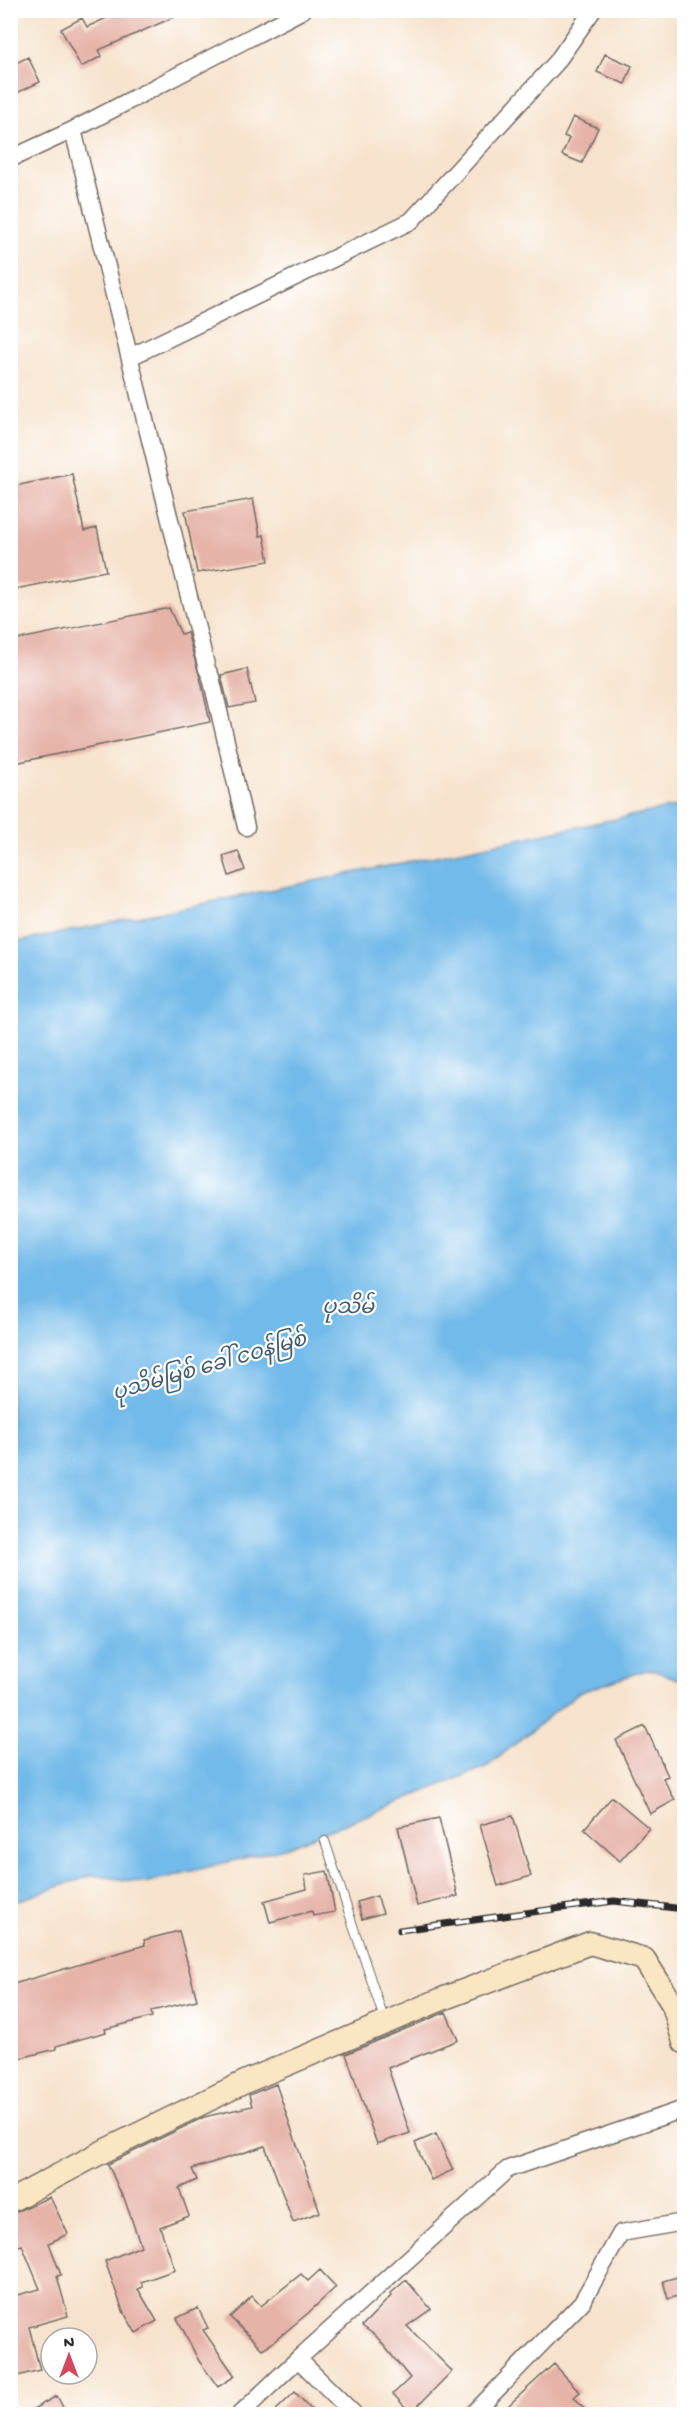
<svg xmlns="http://www.w3.org/2000/svg" width="695" height="2425" font-family="'Gochi Hand','Noto Sans Myanmar',sans-serif">
  <style>
    .water { fill: #72baea; stroke: #4e728a; stroke-width: 1.5 }
    .building { fill: #e6b3a8 }
    .lines { fill: none; stroke-linecap: round; stroke-linejoin: round }
    .lane-casing { stroke: #726b64; stroke-width: 10 }
    .street-casing { stroke: #726b64; stroke-width: 19 }
    .secondary-casing { stroke: #726b64; stroke-width: 25 }
    .lane { stroke: #fff; stroke-width: 8 }
    .street { stroke: #fff; stroke-width: 16 }
    .secondary { stroke: #fbe6c4; stroke-width: 22 }
    .rail-casing { stroke: #2b2b2b; stroke-width: 7 }
    .rail { stroke: #fff; stroke-width: 4.5; stroke-dasharray: 14; stroke-linecap: butt }
    .labels { text-anchor: middle; stroke-width: 4.5; stroke-linejoin: round; paint-order: stroke }
    .water-label { font-size: 21px; font-style: italic; fill: #445d6e; stroke: #fff }
  </style>
  <rect width="100%" height="100%" fill="#fff"/>
  <filter id="ink" filterUnits="userSpaceOnUse"><feTurbulence type="fractalNoise" baseFrequency=".0167" numOctaves="2"/><feDisplacementMap in="SourceGraphic" scale="12" xChannelSelector="R" yChannelSelector="G"/><feConvolveMatrix kernelMatrix="1 2 1 2 8 2 1 2 1" color-interpolation-filters="sRGB"/></filter>
  <filter id="wash" filterUnits="userSpaceOnUse"><feTurbulence type="fractalNoise" baseFrequency=".008" numOctaves="4" result="noise"/><feDisplacementMap in="SourceGraphic" scale="24" xChannelSelector="R" yChannelSelector="G"/><feGaussianBlur stdDeviation="1.35" result="paint"/><feColorMatrix in="noise" values="0 0 0 0 0 0 0 0 0 0 0 0 0 0 0 0 0 1.4 0 .05"/><feComposite in="paint" operator="in"/></filter>
  <g filter="url(#wash)">
    <rect width="100%" height="100%" fill="#f7e3cd"/>
    <path class="water" d="M684,805V1681L649,1669L578,1693L488,1766L288,1847L144,1883L93,1875L11,1903V943Z"/>
    <g id="blocks">
      <path class="building" d="M124,10H190L99,50L102,56L81,67L61,29L82,18L87,27Z
        M605,54L632,66L625,84L597,72Z
        M28,57L40,82L10,96V66Z
        M573,117L598,128L582,163L562,155L569,138L564,136Z
        M72,474L84,531L97,528L106,571L10,590V487Z
        M253,499L260,536L264,535L269,561L197,573L185,511Z
        M169,608L181,634L187,632L201,681L210,722L10,764V641Z
        M247,669L255,703L229,708L221,675Z
        M238,851L245,870L229,876L223,856Z
        M645,1726L668,1776L663,1778L675,1800L650,1814L616,1740Z
        M612,1797L649,1828L620,1861L584,1829Z
        M513,1816L531,1876L498,1886L480,1825Z
        M439,1818L458,1896L417,1906L398,1827Z
        M327,1871L335,1912L313,1916L312,1911L270,1922L264,1901L307,1889L305,1875Z
        M377,1896L383,1913L362,1919L357,1902Z
        M179,1931L197,2000L151,2011L152,2017L105,2029L106,2032L56,2046V2049L20,2058L10,2021V1985L145,1945L144,1940Z
        M446,2012L458,2040L388,2068L410,2133L377,2144L346,2054Z
        M276,2084L320,2212L293,2222L265,2146L192,2169L197,2180L179,2188L189,2216L160,2227L175,2270L141,2282L143,2287L138,2289L157,2321L136,2333L123,2311L105,2261L141,2246L123,2195L122,2196L108,2164L204,2117L252,2106L249,2095Z
        M436,2134L453,2170L431,2180L415,2143Z
        M50,2197L68,2234L49,2243L61,2275L57,2276L68,2316L29,2327L40,2370L10,2378V2297L40,2289L22,2245L10,2249V2214Z
        M320,2270L336,2287L307,2314L271,2344L262,2349L230,2317L252,2296L261,2306L301,2274L308,2281Z
        M684,2275V2294L668,2299L663,2281Z
        M406,2280L431,2309L407,2326L452,2371L411,2413L393,2394L410,2378L376,2336L362,2326L391,2296L390,2294Z
        M198,2308L208,2328L203,2330L235,2376L218,2387L199,2361L177,2318Z
        M554,2364L580,2392L574,2397L590,2415H498Z
        M295,2392L316,2415H271Z
        M57,2396L67,2415H22Z"/>
    </g>
  </g>
  <g filter="url(#ink)">
    <use href="#blocks" fill-opacity="0" stroke="#726b64" stroke-width="1.5"/>
    <g class="lines">
      <g class="lane-casing">
        <path id="lane" d="M325,1841L385,2022"/>
      </g>
      <g class="street-casing">
        <path id="street" d="M73,130L207,669L211,677L246,827
          M10,159L73,130L303,10
          M130,357L411,221L556,63L593,10
          M298,2359L354,2414
          M240,2414L298,2359L508,2169L684,2109
          M473,2414L582,2302L621,2233L684,2222"/>
      </g>
      <g class="secondary-casing">
        <path id="secondary" d="M10,2201L102,2152L247,2081L442,1999L590,1943L644,1959L673,2005L684,2042"/>
      </g>
      <use href="#lane" class="lane"/>
      <use href="#street" class="street"/>
      <use href="#secondary" class="secondary"/>
      <g class="rail-casing">
        <path id="rail" d="M400,1930L614,1901L684,1909"/>
      </g>
      <use href="#rail" class="rail"/>
    </g>
  </g>
  <g class="labels">
    <g class="water-label">
      <text x="348" y="1313">ပုသိမ်</text>
      <text transform="translate(209 1365) rotate(-16)" y="7">ပုသိမ်မြစ် ခေါ် ငဝန်မြစ်</text>
    </g>
  </g>
  <rect width="695" height="2425" fill="none" stroke="#fff" stroke-width="36"/>
  <g transform="translate(69 2356)"><circle r="28" fill="#ffffff" stroke="#aaaaaa" stroke-width="1.5"/>
  <path d="M0-4.5L10 22L0 15L-10 22Z" fill="#d1495b"/>
  <text y="-9" font-size="16" font-weight="bold" text-anchor="middle" fill="#2b2b2b">N</text>
  </g>
</svg>
